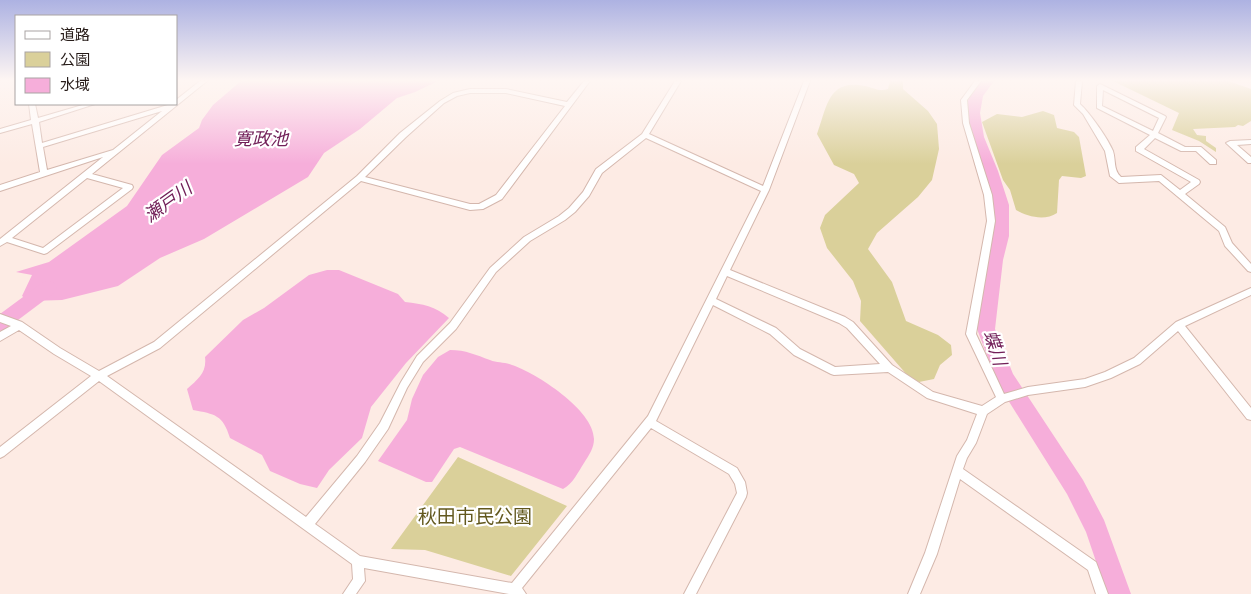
<svg xmlns="http://www.w3.org/2000/svg" width="1251" height="594" font-family="'Space Grotesk','Noto Sans JP',sans-serif">
  <style>
    .green { fill: #dad09a }
    .water { fill: #f6aeda }
    .lines { fill: none; stroke-linecap: round; stroke-linejoin: round }
    .river { fill: #f6aeda; fill-rule: evenodd }
    .minor-casing { stroke: #d4b7ad; stroke-width: 2 }
    .minor { fill: #fff; fill-rule: evenodd }
    .labels { text-anchor: middle; stroke-width: 4.5; stroke-linejoin: round; paint-order: stroke }
    .water-label { font-size: 18px; font-style: italic; fill: #722059; stroke: #fff }
    .near-park-label { font-size: 19px; fill: #62581d; stroke: #fff }
  </style>
  <rect width="100%" height="100%" fill="#fdebe4"/>
  <path class="green" d="M890,81H903V89L928,111L937,124L939,149L932,180L918,197L877,233L868,249L892,282L906,321L938,335L951,345L952,355L940,365L934,379L919,382L908,376L860,321L861,301L853,281L827,248L820,228L825,215L859,183L854,174L834,165L817,134C827,107 828,78 865,86C874,88 880,92 888,89Z
    M1113,81H1228L1251,89V121L1243,126L1238,125L1235,127L1193,129L1197,135L1206,136V141L1216,148V152L1199,141L1172,130L1179,113Z
    M1043,111L1054,115L1057,128L1074,132L1079,137L1086,176L1081,178L1062,176L1059,180L1057,213C1045,221 1028,217 1016,210L1010,190L1003,180L982,122L997,114L1022,117Z
    M458,457L567,506L511,576L425,550L391,549Z"/>
  <path class="water" d="M241,81H438L415,92L397,98L360,129L324,153L308,177L204,239L160,258L118,286L62,300L29,301L22,296L32,275L16,272L49,262L127,206L162,155L199,128L202,120L213,105Z
    M327,270H339L398,294L405,302C423,304 435,306 449,318L406,363L371,407L362,438L329,470L317,488L300,484L270,471L262,455L230,438C223,415 215,414 193,410L187,389C198,379 207,373 205,357L243,320L264,308L309,275Z
    M450,350C466,350 476,355 490,360C497,363 505,362 512,365C536,373 594,410 594,439C594,448 589,455 584,463C578,472 573,484 563,489L460,447L454,449L432,482H426L378,461L407,420L412,399L423,375L438,357Z"/>
  <g class="lines">
    <path class="river" d="M980,81H994L983,96L980,113L984,137L998,171L1009,205V236L1003,260L995,329L1013,374L1083,480L1104,520L1131,594H1107L1086,532L1067,494L998,384L977,329L987,260L993,236V205L984,171L970,137L966,113L969,96Z
      M48,281L54,283L57,288L54,293L6,329L0,331V314L42,283Z"/>
    <g class="minor-casing">
      <path id="minor" d="M200,81H207L92,174L132,185L133,187L132,189L47,253L44,254L7,242L0,246V239L103,157L0,191V185L40,172L32,124L0,133V129L31,120L29,104H35L38,118L86,104H95L39,122L42,143L171,104H176V100ZM162,111L113,150L47,170L43,147ZM87,178L123,188L43,248L12,238Z
        M584,81H590L502,199L483,209L470,210L361,181L160,348L107,376L306,517L357,456L380,423L401,382L417,356L450,323L490,268L524,237L559,216L569,208L583,192L596,169L642,134L675,81H681L649,134L763,186L804,81H810L769,190L730,270L845,317L853,322L892,365L933,392L982,406L996,397L966,334L987,221L984,195L963,123L961,100L975,81H981L967,100L969,123L992,195L995,221L976,334L1004,394L1028,387L1085,379L1105,372L1134,358L1176,322L1251,288V295L1185,326L1251,408V420L1247,419L1178,331L1140,364L1111,378L1085,387L1028,395L1005,402L987,414L976,443L967,458L963,469L1096,562L1108,594H1096L1088,570L960,479L937,554L920,594H908L925,553L957,456L967,440L977,414L927,398L888,372L834,375L831,374L794,355L770,334L713,305L656,421L737,468L745,482L747,493L746,497L696,594H684L737,493L735,484L729,474L651,428L522,588L526,594H509L364,568L365,581L356,594H343L353,579L352,564L99,381L4,456L0,458V447L91,376L54,354L19,330L0,341V332L11,326L0,322V314L22,322L60,348L99,371L154,342L357,176L400,133L440,101L453,93L470,89H506L567,102ZM470,93H506L565,106L496,195L479,204H470L365,177L406,137L444,103L457,96ZM646,138L761,191L648,416L512,583L360,556L315,524L365,462L388,429L407,388L423,362L456,329L496,272L530,241L565,220L575,212L589,196L602,173ZM727,276L839,323L847,328L880,364L835,367L800,349L776,328L716,299Z
        M1076,81H1082L1080,104C1090,113 1108,139 1113,151C1116,160 1113,170 1121,177L1161,175L1180,190L1191,182L1136,151V147L1150,135L1097,108V86L1100,84L1165,116L1166,117L1158,133L1185,147H1201L1216,160V164H1210L1196,151H1181L1155,138L1144,149L1199,180L1200,182L1199,184L1185,194L1225,227L1232,243L1251,264V272L1248,271L1225,246L1219,231L1159,181L1119,183L1110,176L1105,151L1083,114L1074,105ZM1103,90L1159,118L1153,131L1102,106Z
        M1251,140V144L1237,145L1251,157V163H1248L1226,143L1230,141Z"/>
    </g>
    <use href="#minor" class="minor"/>
  </g>
  <linearGradient id="sky" x2="0" y2="1"><stop stop-color="#adb2e2"/><stop offset="0.49" stop-color="#fef6f3"/><stop offset="1" stop-color="#fef6f3" stop-opacity="0"/></linearGradient>
  <rect width="1251" height="164" fill="url(#sky)"/>
  <g class="labels">
    <g class="water-label">
      <text x="261" y="145">寛政池</text>
      <text transform="translate(168 202) rotate(-36)" y="6">瀬戸川</text>
      <text transform="translate(995 348) rotate(72)" y="6">蝶川</text>
    </g>
    <g class="near-park-label">
      <text x="475" y="523">秋田市民公園</text>
    </g>
  </g>
  <rect x="15" y="15" width="162" height="90" fill="#ffffff" stroke="#a9a4a3"/>
  <rect x="25" y="31" width="25" height="8" fill="#ffffff" stroke="#a9a4a3"/>
  <text x="60" y="40" font-size="15" fill="#271c19">道路</text>
  <rect x="25" y="52" width="25" height="15" fill="#dad09a" stroke="#a9a4a3"/>
  <text x="60" y="65" font-size="15" fill="#271c19">公園</text>
  <rect x="25" y="78" width="25" height="15" fill="#f6aeda" stroke="#a9a4a3"/>
  <text x="60" y="90" font-size="15" fill="#271c19">水域</text>
</svg>
